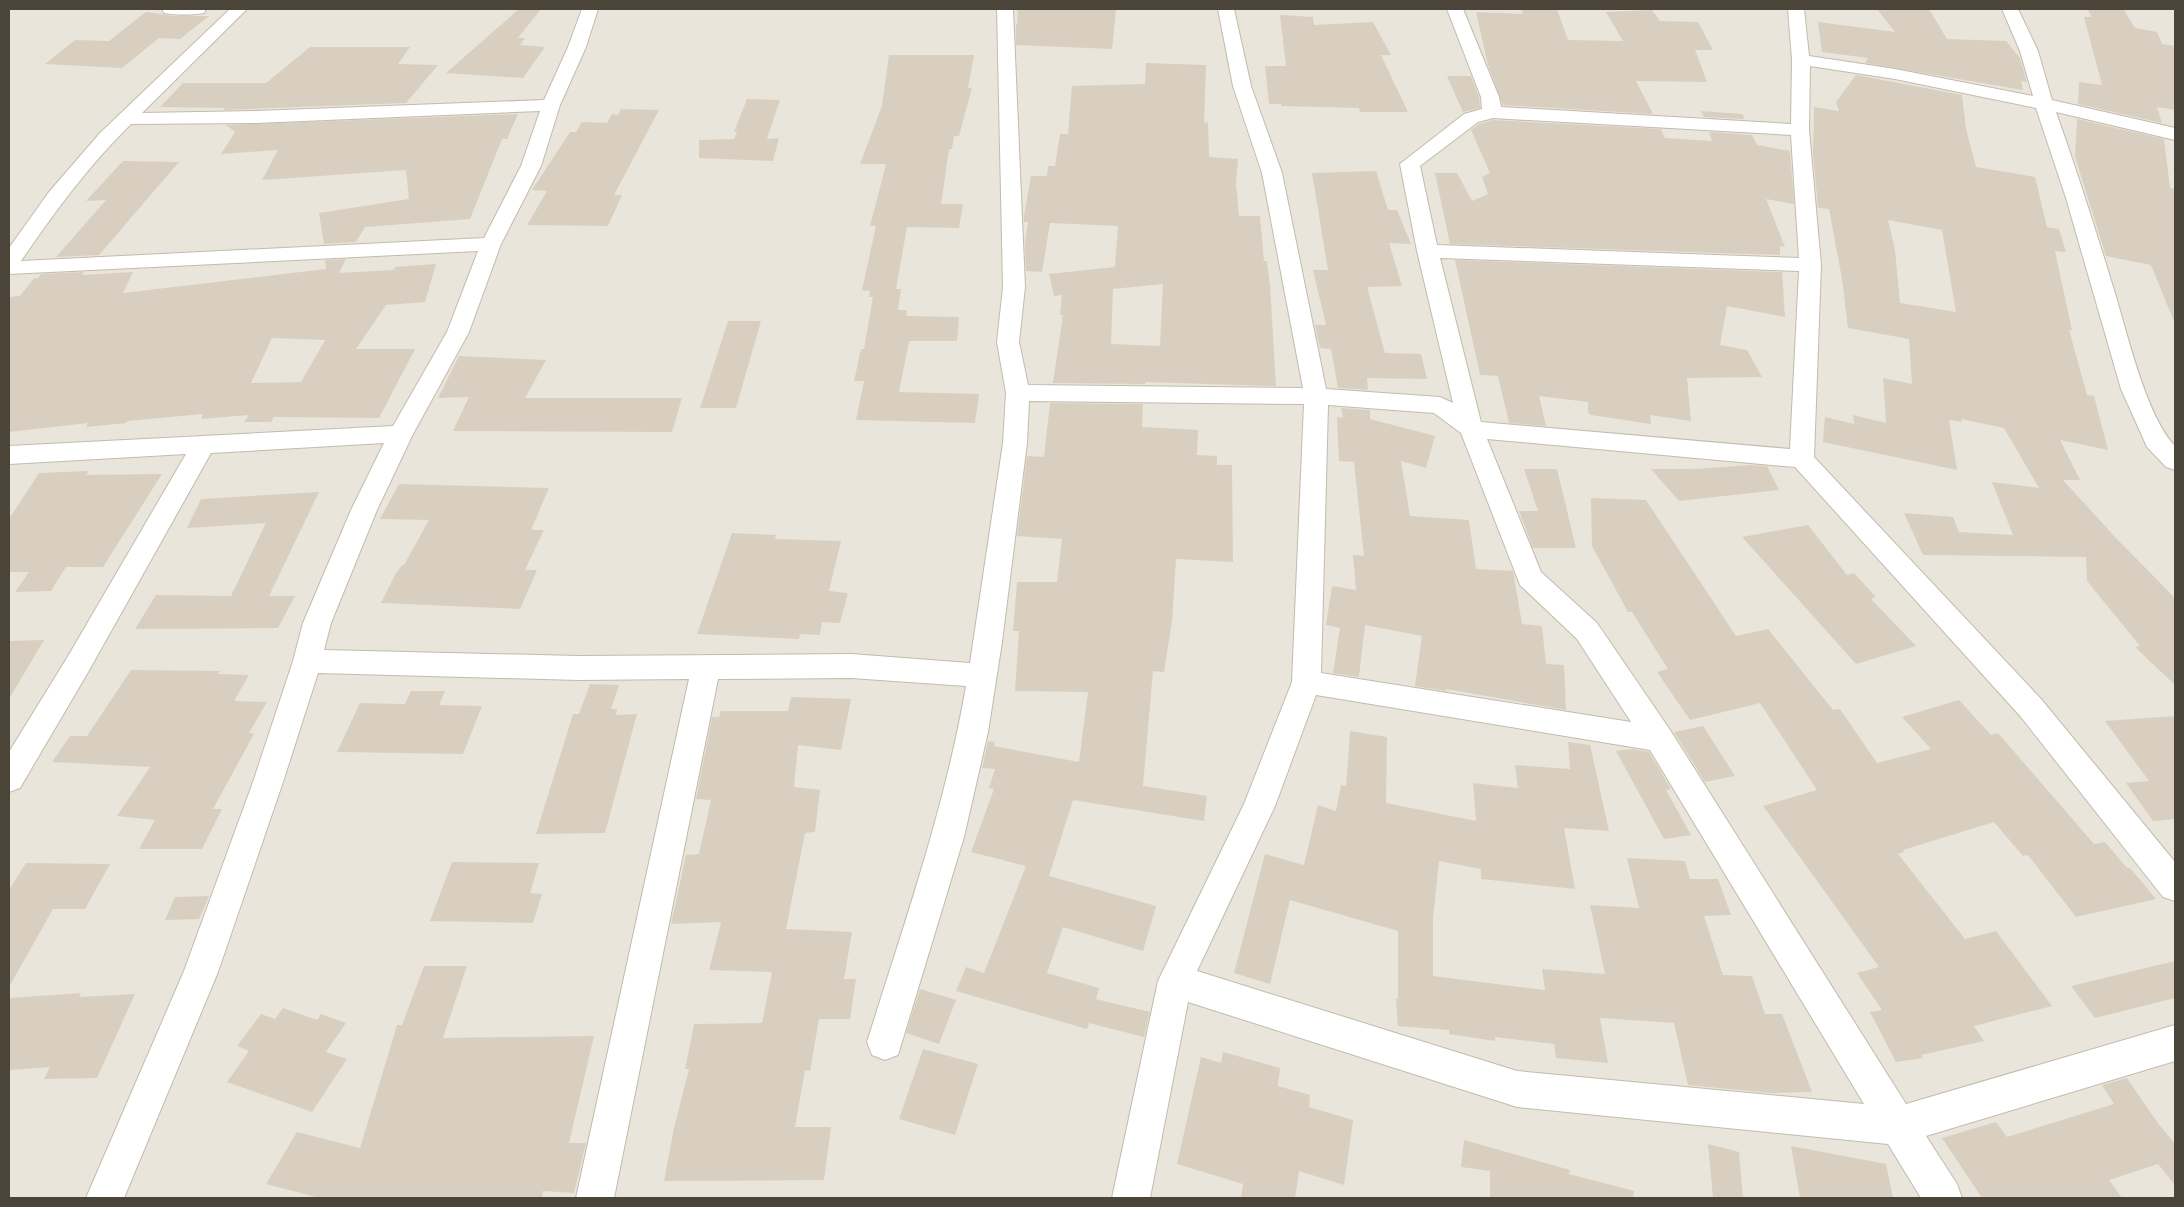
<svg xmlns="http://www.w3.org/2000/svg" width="2184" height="1207" font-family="'IBM Plex Sans',sans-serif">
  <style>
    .residential { fill: #eae5da }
    .building { fill: #d8cfc1; fill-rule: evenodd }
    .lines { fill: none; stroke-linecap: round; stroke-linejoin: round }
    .minor-casing { stroke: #c2bbae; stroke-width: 2 }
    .minor { fill: #fff; fill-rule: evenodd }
  </style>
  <rect width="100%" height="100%" fill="#f6f3ec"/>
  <path class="residential" d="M9,9H2175V1198H9Z"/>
  <path class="building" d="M519,9H541L518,38H525L520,45L545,47L523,78L446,73Z
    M1018,9H1116L1112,49L1016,45V24H1017Z
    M1521,9H1557L1568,40L1623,41L1606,12L1652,10L1660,21L1698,22L1713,50H1695L1707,82L1636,81L1653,114L1503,105L1488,65L1476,12L1523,14Z
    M1877,9H1929L1947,39L2006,41L2020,58L2027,82L2021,81L2023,90L1865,63L1868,58L1822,52L1818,22L1895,32Z
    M2087,9L2124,10L2135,28L2157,32L2162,44L2175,46V110L2157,107L2162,123L2078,104L2079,82L2102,85L2084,17H2092Z
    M146,12L174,16H209L180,39L159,38L122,68L45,64L75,40L109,41Z
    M1280,15L1313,17L1314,25L1373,22L1391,55H1381L1408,112H1360L1359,108L1281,106V104H1269L1265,66H1286Z
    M310,47H410L398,64L438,65L406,103L223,110L225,108L160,107L183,83H266Z
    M889,55H974L968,88H972L959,136H954L952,149H949L941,204H963L959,228L907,227L896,289H901L898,310H907L906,316L959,317L957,341H909L899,392L979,394L975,423L856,420L864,381H854L861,349H864L873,297H869L870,291L862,290L876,226H870L886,164H860L882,106Z
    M1146,63L1206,65L1204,122L1208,123L1209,157L1238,159L1236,184L1239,216H1260L1264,261H1267L1270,286L1276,386L1145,382V384L1053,383L1063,315H1060L1062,295L1054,296L1049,274L1115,267L1118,226L1050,223L1042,272L1026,271L1025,242L1028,222H1024V216L1031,176H1047L1048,166H1055L1060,134H1068L1072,86L1145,84ZM1163,284L1160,346L1111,344L1113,289Z
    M1856,75L1962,95L1966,129L1976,167L2035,177L2047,227L2059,229L2066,252L2055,251L2072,330H2069L2087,395L2094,396L2108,450L2060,440L2080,480H2063L2115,537L2175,598V685L2135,647L2140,646L2087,581L2086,557L1923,555L1904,513L1953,517L1959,532L2013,535L1992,482L2039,488L2004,428L1961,419L1962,422L1949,420L1957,470L1823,442L1825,417L1854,424L1853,415L1886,423L1883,378L1912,384L1909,339L1848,328L1842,279L1829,209L1818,208L1813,154L1814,107L1839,111L1836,102ZM1888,220L1942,230L1956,312L1900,303L1895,250Z
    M1447,76H1471L1479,97L1480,108L1463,112Z
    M747,99L780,100L767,139L779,138L773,161L699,158V140L734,139L737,132H734Z
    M621,109L659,110L614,195H622L608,226L527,225L547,191L532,190L570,132H576L582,122L607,123L612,114L618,115Z
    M1701,111L1742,114L1745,119L1704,117Z
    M518,114L507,139H502L470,219L365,227L356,242L324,244L319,213L409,199L406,170L262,180L278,150L221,154L235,132L226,125Z
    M2077,119L2164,139L2170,188L2175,189V324L2151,265L2106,256L2075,157Z
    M1493,120L1661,129L1665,138L1712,141L1709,132L1752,135L1757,145L1790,151L1794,204L1766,199L1785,247L1780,246V255L1450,244L1435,173H1457L1472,201L1488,194L1482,177L1490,173L1471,130L1479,124Z
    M123,161L179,162L99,255L56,257L106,200L86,201Z
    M1376,171L1388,210H1397L1411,244L1389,243L1402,286L1367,287L1385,353L1421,354L1427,379L1367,378L1368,390L1338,388L1331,349L1320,348L1315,325H1326L1313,270H1328L1312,173Z
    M346,259L339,273L394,270L395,267L436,264L425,302L386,305L356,349H415L379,418L274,417L271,422H244L249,415L201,419L203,414L127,421L126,423L86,427L88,423L9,432V297L20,296L34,278H38L41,274L84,272L82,275L133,272L123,293L326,269L325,260ZM272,338L325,340L301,382L251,383Z
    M1455,260L1782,272L1785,317L1727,306L1720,345L1747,350L1762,377L1687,378L1691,421L1650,415L1651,424L1591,415L1588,413V402L1539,396L1546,426L1509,423L1498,376L1480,375Z
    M728,321H761L736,408H700Z
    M459,356L546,360L525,398H682L672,432L453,431L469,397L438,398Z
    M1050,403L1143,404L1142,427L1198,430L1197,455L1217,456V465H1232L1233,562L1176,559L1172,621L1164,672L1153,671L1143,786L1207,796L1204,821L1073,800L1049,876L1156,906L1143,951L1063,927L1047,973L1099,988L1096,999L1150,1012L1144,1037L1089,1023L1087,1029L956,991L966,967L984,973L1026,866L971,852L994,789L989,788L995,769L982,768L988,741L994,742V746L1079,762L1088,692L1015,691L1019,631H1013L1017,582H1057L1062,539L1017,536L1027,456L1044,457Z
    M1341,408L1370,410V419L1435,436L1426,468L1401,461L1410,516L1469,520L1476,569L1513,571L1522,624L1542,626L1546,664L1564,665L1566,710L1446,689V691L1415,686L1422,636L1365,625L1359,677L1333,673L1340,628L1326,625L1332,586L1356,590L1353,555L1364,556L1354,462L1339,461L1337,417L1343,418Z
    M1751,465L1767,466L1779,490L1679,501L1651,469H1695Z
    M1524,469H1557L1576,548H1533L1519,511H1538Z
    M89,471L86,475L162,474L103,567H66L51,591L15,592L29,572H9V519L39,473Z
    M399,484L549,488L531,530H544L525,570H537L520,609L381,603L396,573L402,565H404L429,520L380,519Z
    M319,492L269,596H295L278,628L135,629L156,595L231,596L266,523L187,528L201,499Z
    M1591,498L1646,500L1736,636L1768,629L1833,710L1840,709L1877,763L1931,749L1902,717L1959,700L1991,735L1998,733L2094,844L2105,842L2127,868H2130L2156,899L2076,917L2028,855L2023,856L1994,822L1903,850L1904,852L1898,854L1965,939L1996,931L2052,1006L1974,1026L1984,1041L1921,1055L1923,1058L1896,1062L1870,1012L1882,1010L1857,973L1879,967L1763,806L1817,790L1760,703L1690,720L1657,672L1668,669L1632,612H1628L1592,546Z
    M1808,525L1847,575L1854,573L1876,597L1871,599L1916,646L1856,664L1742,537Z
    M732,533L776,535L775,539L841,541L829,591L848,593L840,623L822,622L820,635L800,634L799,639L697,634Z
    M44,640L9,699V641Z
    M131,670L220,671L218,674L249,675L234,701L267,702L249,733L254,734L213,809H222L202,849H139L155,820L117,816L150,767L52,762L70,736H87Z
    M590,684L619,685L611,709H617L616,715L637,714L605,833L536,834L573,714H579Z
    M411,691H445L439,705L482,706L463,754L337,752L360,703L405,704Z
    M791,697L851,699L841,750L798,745L794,787L820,790L815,832L805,833L786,929L852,932L844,979H856L850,1019H819L810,1071L805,1070L795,1127H831L824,1180L664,1181L674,1128L689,1069H685L694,1024L762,1023L772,972L709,970L721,922L671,924L686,855L699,854L711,800L696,799L712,717H719L721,711H788Z
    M2175,716V819L2153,821L2126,783L2149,781L2105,721Z
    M1703,726L1735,776L1705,782L1674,732Z
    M1350,731L1387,737L1386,803L1476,821L1473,783L1518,788L1515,765L1570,769L1568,742L1590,745L1609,831L1564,828L1575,889L1481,879V869L1439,861L1433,918V976L1545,990L1542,969L1605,974L1590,905L1639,908L1627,858L1685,861L1690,879H1718L1731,915L1704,916L1723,975L1752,976L1765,1014H1782L1812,1092L1771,1093L1688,1085L1674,1023L1600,1018L1608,1063L1556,1058L1554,1044L1495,1037V1041L1449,1034V1030L1398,1026L1396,999H1398V931L1290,900L1270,984L1234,973L1265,854L1304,865L1318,805L1336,811L1341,785L1346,786Z
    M1632,749L1649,752L1671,789L1666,790L1691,835L1664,839L1616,751Z
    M452,862L539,863L530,893L542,894L533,923L430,921Z
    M26,863L110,864L85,909H53L9,987V890Z
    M209,896L199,919L165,920L175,897Z
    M2175,961V998L2095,1018L2071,986Z
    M424,966H467L443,1038L594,1036L569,1143H586L574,1193L543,1191L542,1198H320L266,1184L297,1132L360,1148L397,1025H402Z
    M920,989L956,1000L939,1044L906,1033Z
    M81,993L79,997L135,994L97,1078L44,1079L50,1067L9,1070V998Z
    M283,1008L317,1020L321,1014L346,1023L326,1052L347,1059L312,1112L227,1082L249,1051L237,1046L261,1014L275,1019Z
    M923,1049L978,1064L955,1135L899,1119Z
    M1223,1052L1280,1068L1278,1086L1310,1095L1309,1107L1353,1120L1344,1185L1299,1171L1295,1198H1241L1243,1184L1177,1164L1201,1057L1221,1063Z
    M2127,1078L2157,1122L2175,1144V1185L2158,1164L2109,1180L2122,1198H1982L1942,1138L1996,1122L2007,1137L2114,1104L2102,1085Z
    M1464,1140L1570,1170L1569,1174L1634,1191L1633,1198H1490V1171L1461,1167Z
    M1708,1144L1739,1152L1743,1198H1713Z
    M1791,1146L1886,1164L1893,1198H1800Z"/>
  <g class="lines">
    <g class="minor-casing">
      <path id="minor" d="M162,9H206L204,13C192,15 176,15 164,13Z
        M230,9H247L142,113L256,111L544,100L568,47L582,9H598L586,47L560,105L541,166L501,244L469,332L413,434L377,510L331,623L324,650L579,656L851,654L970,663L1003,443L1006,393L997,342L1003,287L997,9H1013L1025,287L1019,342L1028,385L1303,388L1262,173L1233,86L1218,9H1234L1251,86L1282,173L1326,389L1440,397L1453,403L1417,251L1400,164L1464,114L1482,109L1481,97L1447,9H1463L1499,97L1501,107L1791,124L1792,60L1788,9H1804L1809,56L1895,69L2033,96L2020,51L2002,9H2018L2038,51L2052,100L2175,128V140L2056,112C2077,171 2096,231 2114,290C2127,332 2146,416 2175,446V470L2166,467L2147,447L2121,389L2066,198L2036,108L1895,79L1810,66L1809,130L1821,265L1814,457L2041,699L2175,862V901L2163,897L2021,717L1795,467L1487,439L1541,572L1597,623L1670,730L1906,1104L2175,1025V1061L1926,1136L1957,1184L1962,1198H1921L1888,1144L1517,1107L1188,1002L1150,1198H1112L1158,981L1244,804L1292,682L1304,404L1029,401L1027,443L1002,642L988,732L964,837L898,1055L885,1060L872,1055L867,1042C904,924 945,808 966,686L851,678L718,679L614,1198H576L689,679L579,680L318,673L283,782L218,972L124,1198H86L184,971L253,782L293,661L303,623L351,510L384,443L211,453L87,674L20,788L9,792V752L67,658L186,454L9,464V446L393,426L447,332L478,251L9,274V248L49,192L100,133ZM540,111L521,166L484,238L21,261C54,213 88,166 131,124L256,123ZM1493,118L1791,135L1799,258L1437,245L1420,166L1478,122ZM1440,258L1799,271L1790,449L1481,422ZM1328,405L1434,413L1461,433L1520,585L1577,639L1631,722L1321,673ZM1316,695L1650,750L1864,1104L1517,1071L1197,971L1275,806Z"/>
    </g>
    <use href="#minor" class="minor"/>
  </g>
  <rect width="2184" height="1207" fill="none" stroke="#4b4439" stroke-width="20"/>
</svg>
